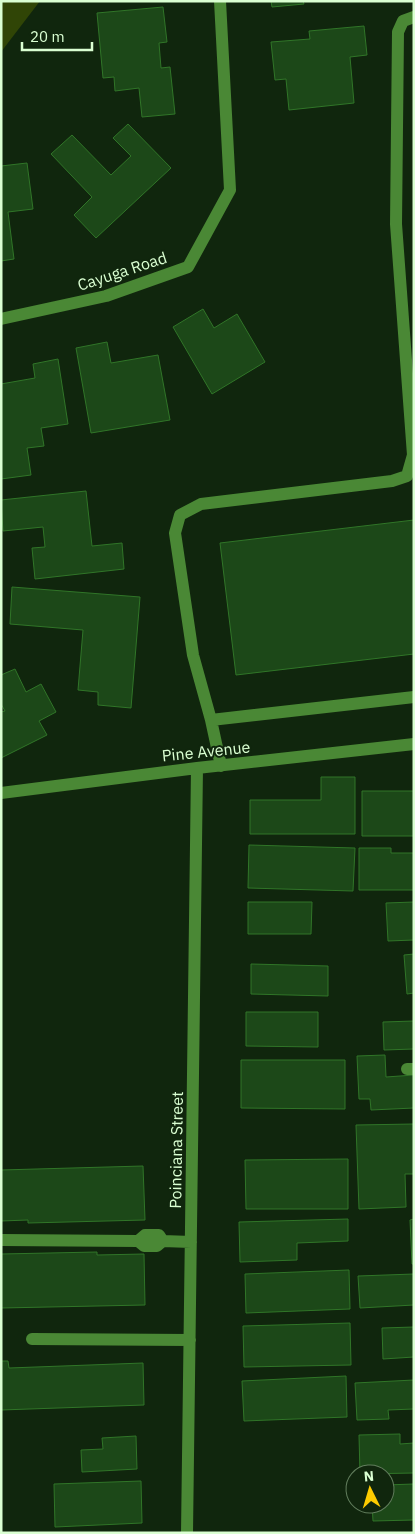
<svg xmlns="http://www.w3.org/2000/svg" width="415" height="1534" font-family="'IBM Plex Sans',sans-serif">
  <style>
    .water { fill: #304506 }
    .building { fill: #1c4818; stroke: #307528 }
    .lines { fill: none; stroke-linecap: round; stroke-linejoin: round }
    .minor { stroke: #4a8835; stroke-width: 12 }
    .labels { text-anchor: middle; stroke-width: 4; stroke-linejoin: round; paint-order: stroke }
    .street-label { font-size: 16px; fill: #daffd2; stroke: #10260d }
  </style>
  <rect width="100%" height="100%" fill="#10260d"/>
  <path class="water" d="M1,1H40L1,52Z"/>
  <path class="building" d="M271,1H303L304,4L272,7Z
    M163,7L167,42L159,43L161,68L170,67L175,114L142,117L139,88L115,91L114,77L103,78L97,13Z
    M364,26L367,55L350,57L354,103L289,110L286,79L275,80L271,42L310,39L309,31Z
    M128,124L171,168L96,238L74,215L92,197L51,154L72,135L111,175L131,156L113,138Z
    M27,163L33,209L8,212L14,259L1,261V166Z
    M203,309L214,328L237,314L265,362L212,394L173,327Z
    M107,342L111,363L158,355L170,420L91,433L76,348Z
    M58,359L68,424L41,428L44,446L27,448L31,475L1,479V384L35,378L33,364Z
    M86,491L92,546L122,543L124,569L35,579L32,548L45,547L43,527L3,531L1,500Z
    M414,520V654L236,675L220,543Z
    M12,587L140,597L131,708L98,705V692L78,690L83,630L10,624Z
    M15,669L26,692L41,684L56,712L39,721L47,735L1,758V712L5,711L1,704V675Z
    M321,777H355V834H250V800H321Z
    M362,791H414V836H362Z
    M249,845L355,848L353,891L248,888Z
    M359,848H391V853H414V890H359Z
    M248,902H312L311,934H248Z
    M414,902V940L388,941L386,903Z
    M414,954V993L407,994L404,955Z
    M251,964L328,966V996L251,994Z
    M246,1012H318V1047L246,1046Z
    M414,1021V1049L384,1050L383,1022Z
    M385,1055L386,1077L414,1075V1108L371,1110L370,1099H359L357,1056Z
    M241,1060H345V1109L241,1108Z
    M414,1124V1174H405L406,1207L359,1209L356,1125Z
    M348,1159V1209H246L245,1160Z
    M143,1166L145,1220L28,1223V1220L1,1221V1170Z
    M348,1219V1241L297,1243V1260L240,1262L239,1222Z
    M414,1219V1264H412L410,1220Z
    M97,1252V1255L144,1254L145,1305L1,1308V1254Z
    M349,1270L350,1309L246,1313L245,1274Z
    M414,1274V1305L360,1308L358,1276Z
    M350,1323L351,1365L244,1367L243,1326Z
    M414,1327V1357L383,1359L382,1328Z
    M1,1361H8L9,1368L143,1363L144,1405L1,1410Z
    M346,1376L347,1417L244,1421L242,1381Z
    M414,1380V1409L388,1410L389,1419L357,1420L355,1383Z
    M400,1434V1444L414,1443V1473L360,1474L359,1435Z
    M136,1436L137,1469L82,1472L81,1450L103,1449L102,1438Z
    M141,1481L142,1523L55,1527L54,1484Z
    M414,1484V1520L373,1521L372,1504H385V1485Z"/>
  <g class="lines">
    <path class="minor" d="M1,319L106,296L188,267L230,190L220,1
      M211,720L414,697
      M221,766L211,720L193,655L175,533L180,515L201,504L392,481L407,476L413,455L396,224L398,32L403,21L414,17
      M1,793L197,768L414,744
      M407,1069H414
      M1,1240L138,1241
      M163,1241L159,1235H145L138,1241L144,1246H157L163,1241L191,1242
      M32,1339L190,1340
      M187,1533L197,768"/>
  </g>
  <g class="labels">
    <g class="street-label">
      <text transform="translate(122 271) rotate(-18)" y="6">Cayuga Road</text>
      <text transform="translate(206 751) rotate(-6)" y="6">Pine Avenue</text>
      <text transform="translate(176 1150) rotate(-89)" y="6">Poinciana Street</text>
    </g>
  </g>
  <rect width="415" height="1534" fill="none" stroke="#daffd2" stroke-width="5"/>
  <g transform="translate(370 1489) rotate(355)"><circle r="24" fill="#10260d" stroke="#617d5c"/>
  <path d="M0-4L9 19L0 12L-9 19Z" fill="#fdcc00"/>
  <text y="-8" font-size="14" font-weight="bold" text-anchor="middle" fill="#daffd2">N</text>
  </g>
  <path d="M22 42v8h70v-8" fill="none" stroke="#daffd2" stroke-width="2.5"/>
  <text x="30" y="42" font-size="15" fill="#daffd2" stroke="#10260d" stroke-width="4" paint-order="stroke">20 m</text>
</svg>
